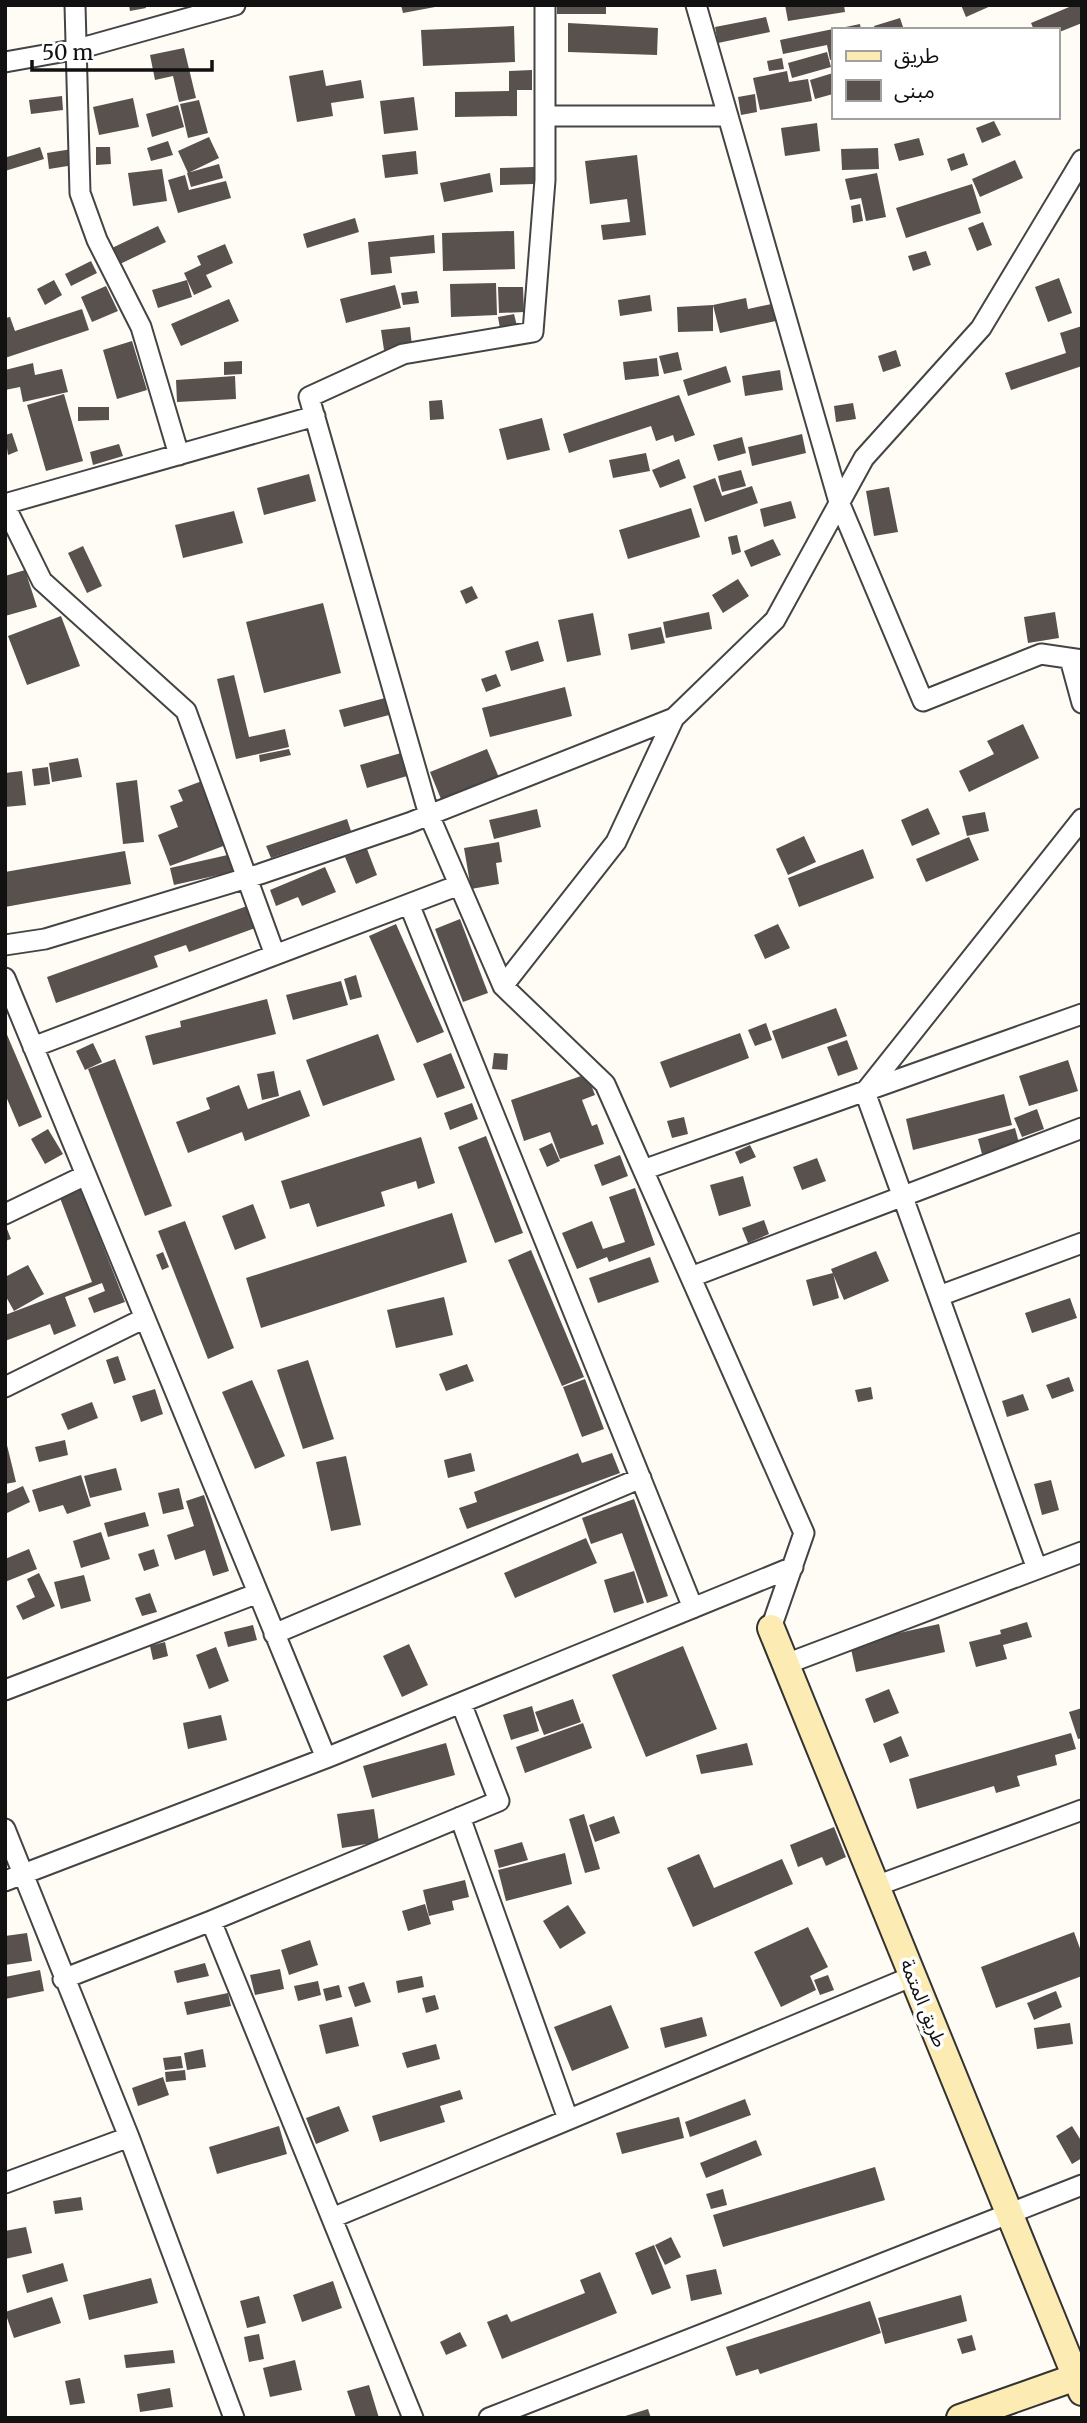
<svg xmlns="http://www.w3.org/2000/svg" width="1087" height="2423" font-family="Merriweather,'Noto Sans Arabic',serif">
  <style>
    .building { fill: #59514d }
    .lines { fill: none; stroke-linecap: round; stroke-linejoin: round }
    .street-casing { stroke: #444; stroke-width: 23 }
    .secondary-casing { stroke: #333; stroke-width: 30 }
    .street { stroke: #fff; stroke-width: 19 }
    .secondary { stroke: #fcecb3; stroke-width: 26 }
    .labels { text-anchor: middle; stroke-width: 7; stroke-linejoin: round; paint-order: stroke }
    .street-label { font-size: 19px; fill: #111; stroke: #fff }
  </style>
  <rect width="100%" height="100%" fill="#fffcf5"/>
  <path class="building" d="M129,5H145L146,8L130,11Z
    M401,5H435V7L403,13Z
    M557,5H606V14H557Z
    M785,5H844L845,12L788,21Z
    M961,5H993L966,17Z
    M1074,5H1082V23L1057,33V30H1034L1031,23Z
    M766,17L770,32L718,43L715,27Z
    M900,18L904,30H875L874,26Z
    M568,23L658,28L657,55L568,52Z
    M860,24L861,30H837L836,29Z
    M514,26L515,62L423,66L421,30Z
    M833,29V60H830L827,45L783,54L780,40Z
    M184,48L196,98L179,102L173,76L155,80L150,55Z
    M827,52L831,67L792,78L788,63Z
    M782,58L784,69L769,71L767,61Z
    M323,70L326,86L361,80L364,98L331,103L333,116L297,122L289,76Z
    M532,70V90H517V116L455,117V92L509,91V71Z
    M787,71L789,82L808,79L812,101L760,110L753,78Z
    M833,73V94L815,99L810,80Z
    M755,94L757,112L741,115L738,97Z
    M62,96L63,110L31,114L29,100Z
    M414,97L418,130L384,134L380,101Z
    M133,98L139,127L99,135L93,107Z
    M199,100L208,133L188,138L180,104Z
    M178,105L184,127L152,137L146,114Z
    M994,121L1001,135L982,143L976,128Z
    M817,123L820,151L785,156L781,128Z
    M209,137L219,158L188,173L178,151Z
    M919,138L924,155L899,161L894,144Z
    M168,141L173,155L151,161L147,148Z
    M40,147L44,159L5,171V152L7,157Z
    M96,147H110L111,164L96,165Z
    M878,148L879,169L842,170L841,149Z
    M72,149L74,165L49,169L47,153Z
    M416,151L418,174L385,178L382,155Z
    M964,153L968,165L951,171L947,159Z
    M637,155L646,235L603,240L601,225L630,222L627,199L590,204L585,161Z
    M1015,160L1023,178L980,197L972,179Z
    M219,164L223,178L191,187L187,173Z
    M534,167V184L500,185V168Z
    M162,169L167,201L133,206L128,173Z
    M490,173L493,192L444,202L440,183Z
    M877,173L886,217L866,221L861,198L850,200L845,179Z
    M185,175L189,190L226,181L231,198L178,213L168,180Z
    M972,184L981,213L906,238L896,208Z
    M860,204L863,221L853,223L851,206Z
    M355,218L359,232L307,248L303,234Z
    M983,222L992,245L977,251L968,228Z
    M158,226L166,242L120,264L112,248Z
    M514,231L515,269L443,271L442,233Z
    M434,235L435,253L390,257L392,273L371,275L368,242Z
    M225,244L233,263L206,275L212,287L194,295L184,273L201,265L197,256Z
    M926,251L931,265L913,271L908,256Z
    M91,261L97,273L71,286L65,274Z
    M1059,278L1072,313L1048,322L1035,287Z
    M54,280L62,295L45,305L37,289Z
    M187,280L192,297L158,308L152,290Z
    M496,283L497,315L451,317L450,284Z
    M395,285L401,308L346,323L340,299Z
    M106,286L118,311L92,322L81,297Z
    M498,287H523L524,312L499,313Z
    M417,291L419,303L403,305L401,293Z
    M650,295L652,311L620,316L618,300Z
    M746,298L748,309L781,302L785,319L720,333L713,305Z
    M229,299L239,321L181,346L171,324Z
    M713,305V331L678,332L677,307Z
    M82,309L89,330L5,358V318L10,317L15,331Z
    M514,314L518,330L501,334L498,317Z
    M1082,326V366L1011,390L1005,373L1066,353L1060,333Z
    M410,327L412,346L384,350L381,330Z
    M132,341L147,390L117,399L103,350Z
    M896,350L901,366L883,372L878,356Z
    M678,352L682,370L664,374L659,356Z
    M657,358L659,376L625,380L623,362Z
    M242,361V374L224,375V362Z
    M33,363L35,375L62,369L68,392L23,402L20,387L5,390V370Z
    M726,366L731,382L688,396L683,380Z
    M780,370L783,390L745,396L742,376Z
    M235,376L236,399L177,402L176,380Z
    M64,394L83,461L46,471L27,405Z
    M679,395L695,435L675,442L673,435L656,441L651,426L569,453L563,434Z
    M442,400L444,419L430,420L429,401Z
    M853,403L856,419L836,422L834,406Z
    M78,407H109V420L78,421Z
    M542,418L550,450L507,460L499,429Z
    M12,433L18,451L8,455L5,435Z
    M802,434L806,453L752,466L748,447Z
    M742,437L746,453L718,461L713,445Z
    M119,444L123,456L93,465L90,452Z
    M646,453L650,471L613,478L609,460Z
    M679,459L686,478L660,488L652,470Z
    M741,470L746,486L722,492L718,476Z
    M309,474L316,501L264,515L257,488Z
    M715,478L722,496L752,486L758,503L705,522L693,486Z
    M889,487L898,532L874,536L866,491Z
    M791,501L796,518L764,527L760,509Z
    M691,508L700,537L628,559L619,530Z
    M234,511L243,543L183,558L175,525Z
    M737,535L741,552L732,555L728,537Z
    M773,539L781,555L751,567L744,551Z
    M83,546L102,586L87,593L68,553Z
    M25,570L37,607L5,616V576Z
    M738,579L749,596L723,613L712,595Z
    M472,586L478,598L466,604L460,591Z
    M323,603L341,673L264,693L246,622Z
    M709,612L712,629L666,638L663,622Z
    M1055,612L1059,638L1028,643L1024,617Z
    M593,613L601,655L567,662L558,620Z
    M61,616L80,666L27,685L8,636Z
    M661,627L665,643L631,650L628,634Z
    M538,641L544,661L511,671L505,651Z
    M496,674L501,686L486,692L481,679Z
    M234,675L249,737L285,729L289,747L236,759L217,679Z
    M565,687L572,716L490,737L482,708Z
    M385,698L389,715L344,727L339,710Z
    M1023,724L1039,758L969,792L959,771L994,754L987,741Z
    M289,749L291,755L260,762L259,755Z
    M487,749L500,780L443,804L430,772Z
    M401,753L407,776L367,788L360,765Z
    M78,758L82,777L52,782L49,763Z
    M48,767L50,784L34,786L32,769Z
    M22,771L26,805L5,807V773Z
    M137,780L144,842L123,844L116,783Z
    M202,781L226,845L170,866L158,835L178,827L170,806L183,801L178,790Z
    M928,808L940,834L912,846L901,820Z
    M537,809L541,827L494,839L489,820Z
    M985,812L989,831L967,836L962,816Z
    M347,819L351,831L271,858L266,846Z
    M804,836L816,862L788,875L776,849Z
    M969,837L979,860L926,882L916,859Z
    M499,842L502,862L496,863L499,884L471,889L464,848Z
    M367,849L377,875L356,884L345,857Z
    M863,849L874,878L799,907L788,878Z
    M125,851L131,884L5,907V872Z
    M232,854L236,871L174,885L170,868Z
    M325,867L336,892L302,906L298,897L276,906L270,890Z
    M250,905L258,927L189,952L186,945L154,956L158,967L56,1003L47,977Z
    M460,919L488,993L463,1002L435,929Z
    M396,924L444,1032L417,1043L369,936Z
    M778,924L790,948L765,959L754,935Z
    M356,975L362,997L350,1000L344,979Z
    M341,981L348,1005L293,1020L286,995Z
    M267,999L276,1034L153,1065L145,1036L181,1027L180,1021Z
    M836,1008L847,1036L782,1059L772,1031Z
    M766,1023L772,1040L755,1046L748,1030Z
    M5,1030L42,1117L19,1127L5,1094Z
    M740,1033L749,1058L670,1088L660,1062Z
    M378,1034L395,1080L323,1106L306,1060Z
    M847,1040L858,1069L838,1076L827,1047Z
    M93,1043L102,1062L85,1070L76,1051Z
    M451,1053L465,1088L437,1098L423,1064Z
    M494,1053L508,1054L507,1070L492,1069Z
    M115,1059L172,1206L145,1216L88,1069Z
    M1068,1060L1078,1091L1029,1106L1019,1076Z
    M274,1071L279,1096L262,1100L257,1074Z
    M587,1074L595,1095L582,1100L592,1126L597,1124L604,1144L560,1159L550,1132L524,1141L511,1100Z
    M239,1085L248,1109L300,1090L310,1116L245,1141L242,1132L188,1153L176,1122L210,1109L206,1098Z
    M1004,1094L1012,1125L913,1150L906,1119Z
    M472,1103L478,1119L450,1130L444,1113Z
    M1037,1109L1044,1129L1022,1137L1014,1118Z
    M684,1117L688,1134L672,1138L667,1121Z
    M1015,1128L1019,1143L982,1154L978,1139Z
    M48,1129L63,1154L45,1164L31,1139Z
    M486,1136L523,1233L495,1243L458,1147Z
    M421,1137L435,1183L418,1189L416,1181L381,1192L385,1206L317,1227L309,1203L290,1209L281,1181Z
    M552,1143L560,1161L547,1167L539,1149Z
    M750,1145L756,1157L740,1164L735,1152Z
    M620,1155L628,1176L602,1186L594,1165Z
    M817,1158L826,1181L802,1190L793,1167Z
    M743,1176L751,1206L719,1216L710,1185Z
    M635,1188L655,1245L609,1262L607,1257L577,1269L562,1233L592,1221L603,1249L625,1242L609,1197Z
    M81,1190L125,1302L94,1313L88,1298L105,1291L102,1283L65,1297L76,1326L54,1335L50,1324L5,1341V1315L92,1282L60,1198Z
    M253,1204L266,1238L235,1250L222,1216Z
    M452,1213L467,1262L261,1328L246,1278Z
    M764,1220L769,1234L748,1243L742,1228Z
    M185,1221L234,1348L208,1359L158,1231Z
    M5,1224L11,1239L5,1241Z
    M531,1250L584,1377L562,1386L508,1260Z
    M876,1251L889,1281L844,1300L831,1269Z
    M163,1252L169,1267L162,1270L156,1255Z
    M650,1257L659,1282L598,1303L589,1278Z
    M28,1265L44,1294L14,1311L5,1295V1277Z
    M833,1273L839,1298L813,1306L806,1280Z
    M444,1297L453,1335L396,1348L387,1310Z
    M1070,1298L1077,1318L1032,1333L1025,1313Z
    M118,1356L126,1380L114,1384L106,1360Z
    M308,1360L334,1439L303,1449L277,1370Z
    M467,1364L474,1381L446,1391L439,1374Z
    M1069,1377L1074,1391L1052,1399L1046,1385Z
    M585,1379L604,1429L582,1437L563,1387Z
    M252,1380L285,1456L255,1469L222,1392Z
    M871,1387L873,1399L858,1402L855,1390Z
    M155,1389L163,1414L141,1422L132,1396Z
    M1023,1394L1029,1410L1007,1417L1002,1401Z
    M92,1402L98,1418L68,1430L61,1414Z
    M5,1437L16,1482L5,1484Z
    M65,1440L68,1455L39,1462L35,1447Z
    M471,1453L475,1471L448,1478L444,1460Z
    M578,1453L582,1463L612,1453L620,1473L467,1529L459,1508L477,1502L474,1492Z
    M346,1456L361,1525L331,1531L316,1462Z
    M116,1468L122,1490L90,1498L84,1476Z
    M81,1475L91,1506L67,1514L63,1505L39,1512L32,1490Z
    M1051,1480L1059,1510L1042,1515L1034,1484Z
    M23,1486L30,1502L5,1514V1494Z
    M179,1488L184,1509L163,1514L158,1493Z
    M204,1495L229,1571L213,1576L205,1550L175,1560L167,1535L194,1526L186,1501Z
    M634,1499L668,1596L647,1603L622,1533L591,1544L582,1518Z
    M145,1512L149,1526L108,1537L104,1523Z
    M101,1532L110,1559L81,1568L73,1541Z
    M586,1538L597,1563L515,1598L504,1573Z
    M29,1549L37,1569L5,1582V1559Z
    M154,1549L159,1566L144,1571L138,1554Z
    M634,1571L644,1603L614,1613L604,1580Z
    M39,1573L55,1606L23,1620L16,1606L35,1597L27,1579Z
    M84,1575L91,1601L61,1609L54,1582Z
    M150,1593L157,1612L142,1616L135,1598Z
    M1027,1622L1032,1637L1003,1645L1007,1659L976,1667L969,1642L1001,1634L1000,1630Z
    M939,1624L945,1652L856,1672L850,1644Z
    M253,1625L257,1640L228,1647L224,1632Z
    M165,1642L168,1656L153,1660L150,1646Z
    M409,1644L428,1685L402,1697L383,1656Z
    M683,1646L717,1729L646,1757L612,1675Z
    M216,1647L229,1681L209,1689L196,1655Z
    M889,1689L899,1713L874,1723L865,1699Z
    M573,1699L581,1722L544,1735L535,1712Z
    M532,1706L539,1731L511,1740L503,1715Z
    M1082,1708V1738L1078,1739L1069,1712Z
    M221,1715L227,1740L188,1749L183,1723Z
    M583,1723L592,1748L525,1773L516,1747Z
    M1071,1733L1076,1749L1055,1755L1057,1765L1017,1776L1020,1786L996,1793L994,1786L917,1809L909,1779Z
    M901,1736L909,1756L890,1763L883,1744Z
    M446,1743L455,1775L372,1798L363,1766Z
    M747,1743L753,1765L701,1774L696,1755Z
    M374,1809L379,1842L342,1848L337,1814Z
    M584,1814L600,1869L585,1873L569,1819Z
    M614,1816L620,1833L595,1842L589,1825Z
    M834,1827L846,1857L826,1866L822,1857L798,1867L790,1845Z
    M522,1842L528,1860L499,1868L494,1850Z
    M565,1853L572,1884L506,1901L498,1870Z
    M699,1854L714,1888L782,1859L793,1884L693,1927L667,1868Z
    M465,1880L469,1897L452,1901L454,1910L429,1916L423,1890Z
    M425,1904L431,1924L408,1931L402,1911Z
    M568,1905L586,1933L560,1949L543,1921Z
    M808,1927L828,1967L810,1976L816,1990L781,2007L754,1952Z
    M1074,1932L1082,1954V1976L996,2008L981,1967Z
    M27,1933L32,1961L5,1965V1936Z
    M310,1940L318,1965L289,1975L281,1950Z
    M205,1963L209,1976L177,1983L174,1971Z
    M280,1969L284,1989L255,1995L250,1975Z
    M40,1970L44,1991L5,1999V1977Z
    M828,1975L834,1990L820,1995L814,1980Z
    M422,1976L424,1987L398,1993L396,1981Z
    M318,1981L321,1995L298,2001L294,1986Z
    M364,1982L371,2002L355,2007L348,1987Z
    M339,1985L342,1997L326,2001L323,1989Z
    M1056,1991L1062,2007L1034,2020L1027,2003Z
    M228,1993L231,2006L187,2015L184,2002Z
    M435,1995L439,2009L426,2013L422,1998Z
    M611,2005L629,2048L572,2071L554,2027Z
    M352,2017L359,2046L326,2054L319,2025Z
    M702,2017L707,2036L665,2048L660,2028Z
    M1070,2023L1073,2044L1037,2049L1034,2028Z
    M436,2044L440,2059L407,2068L402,2053Z
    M203,2049L206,2067L187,2070L184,2053Z
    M181,2056L183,2068L165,2070L163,2058Z
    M185,2070L186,2080L166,2082L165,2072Z
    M163,2077L169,2095L138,2106L132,2088Z
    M460,2090L463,2099L440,2106L445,2122L380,2142L372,2116Z
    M745,2099L751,2115L690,2137L685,2122Z
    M339,2106L349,2131L316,2144L306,2118Z
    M679,2117L684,2138L622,2154L616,2133Z
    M279,2126L287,2154L217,2174L209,2147Z
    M1072,2126L1082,2142V2158L1072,2164L1056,2136Z
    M756,2140L762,2155L706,2178L700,2163Z
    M875,2167L885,2200L723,2247L713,2215Z
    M723,2189L727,2205L711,2209L706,2194Z
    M81,2197L83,2210L55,2214L53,2201Z
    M26,2227L32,2253L5,2259V2231Z
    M671,2237L681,2257L665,2265L655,2245Z
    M654,2245L671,2288L652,2295L635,2253Z
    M63,2263L68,2281L27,2293L22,2275Z
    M716,2269L722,2294L691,2301L686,2275Z
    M600,2272L617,2313L502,2359L487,2322L507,2314L511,2322L585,2293L580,2280Z
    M151,2278L158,2303L89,2320L83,2295Z
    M333,2281L342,2308L302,2322L293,2295Z
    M961,2295L967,2321L885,2344L878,2318Z
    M259,2296L266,2323L247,2328L240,2301Z
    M52,2297L61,2323L14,2338L5,2312Z
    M870,2301L881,2333L760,2374L758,2369L736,2376L726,2347Z
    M460,2332L467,2346L446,2355L440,2342Z
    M259,2334L264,2359L249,2362L244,2337Z
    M972,2335L976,2350L962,2354L957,2339Z
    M173,2350L175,2363L126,2368L124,2355Z
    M295,2360L302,2390L270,2397L263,2368Z
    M80,2378L85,2403L70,2405L65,2381Z
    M369,2385L379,2418H356L347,2391Z
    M170,2388L173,2407L140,2412L137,2394Z
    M648,2409L651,2418H622V2417Z"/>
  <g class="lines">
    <g class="street-casing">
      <path id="street" d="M75,5L80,193L97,240L141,327L179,455
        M545,5V180L533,332L403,354L309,397L429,815L503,986L605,1084L804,1533L771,1628
        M696,5L839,502L923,701L1041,654L1082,660
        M5,62L78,49L235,5
        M545,116H728
        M5,504L315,416
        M5,506L42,581L186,711L275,955
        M1070,659L1082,703
        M409,904L693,1608
        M5,945L45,939L260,874L409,823L674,718L775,620L864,458L981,328L1082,160
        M5,978L326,1758
        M503,986L616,842L674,718
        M33,1047L459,885
        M643,1170L1082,1014
        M5,1214L86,1175
        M691,1277L1082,1128
        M939,1296L1082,1243
        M5,1387L145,1318
        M1037,1569L865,1092L1082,819
        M274,1634L641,1478
        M786,1664L1082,1552
        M5,1690L258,1593
        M460,1817L568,2119
        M5,1829L129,2137L234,2418
        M5,1881L326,1758L793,1567
        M876,1886L1082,1810
        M211,1921L413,2418
        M63,1979L211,1921L499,1801L461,1703
        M5,2183L129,2137
        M332,2218L913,1976
        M489,2418L1082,2185"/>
    </g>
    <g class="secondary-casing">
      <path id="secondary" d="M771,1628L1082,2392
        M960,2418L1076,2377"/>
    </g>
    <use href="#street" class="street"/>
    <use href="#secondary" class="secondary"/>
  </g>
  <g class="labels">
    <g class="street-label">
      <text transform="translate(924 2003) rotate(68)" y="7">طريق المتمة</text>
    </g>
  </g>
  <rect width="1087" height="2423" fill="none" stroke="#111111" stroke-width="14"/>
  <rect x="832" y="28" width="228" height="91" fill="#ffffff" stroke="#a0a0a0" stroke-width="2"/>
  <rect x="846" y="51" width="35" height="10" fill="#fcecb3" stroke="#a0a0a0" stroke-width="2"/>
  <text x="894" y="63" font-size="21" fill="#111111">طريق</text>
  <rect x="846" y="80" width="35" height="21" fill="#59514d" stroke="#a0a0a0" stroke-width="2"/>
  <text x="894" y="98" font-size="21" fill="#111111">مبنى</text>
  <path d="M32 60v10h180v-10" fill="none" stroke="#111111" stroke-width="3.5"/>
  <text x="42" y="60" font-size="21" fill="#111111" stroke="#ffffff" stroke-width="5" paint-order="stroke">50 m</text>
</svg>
